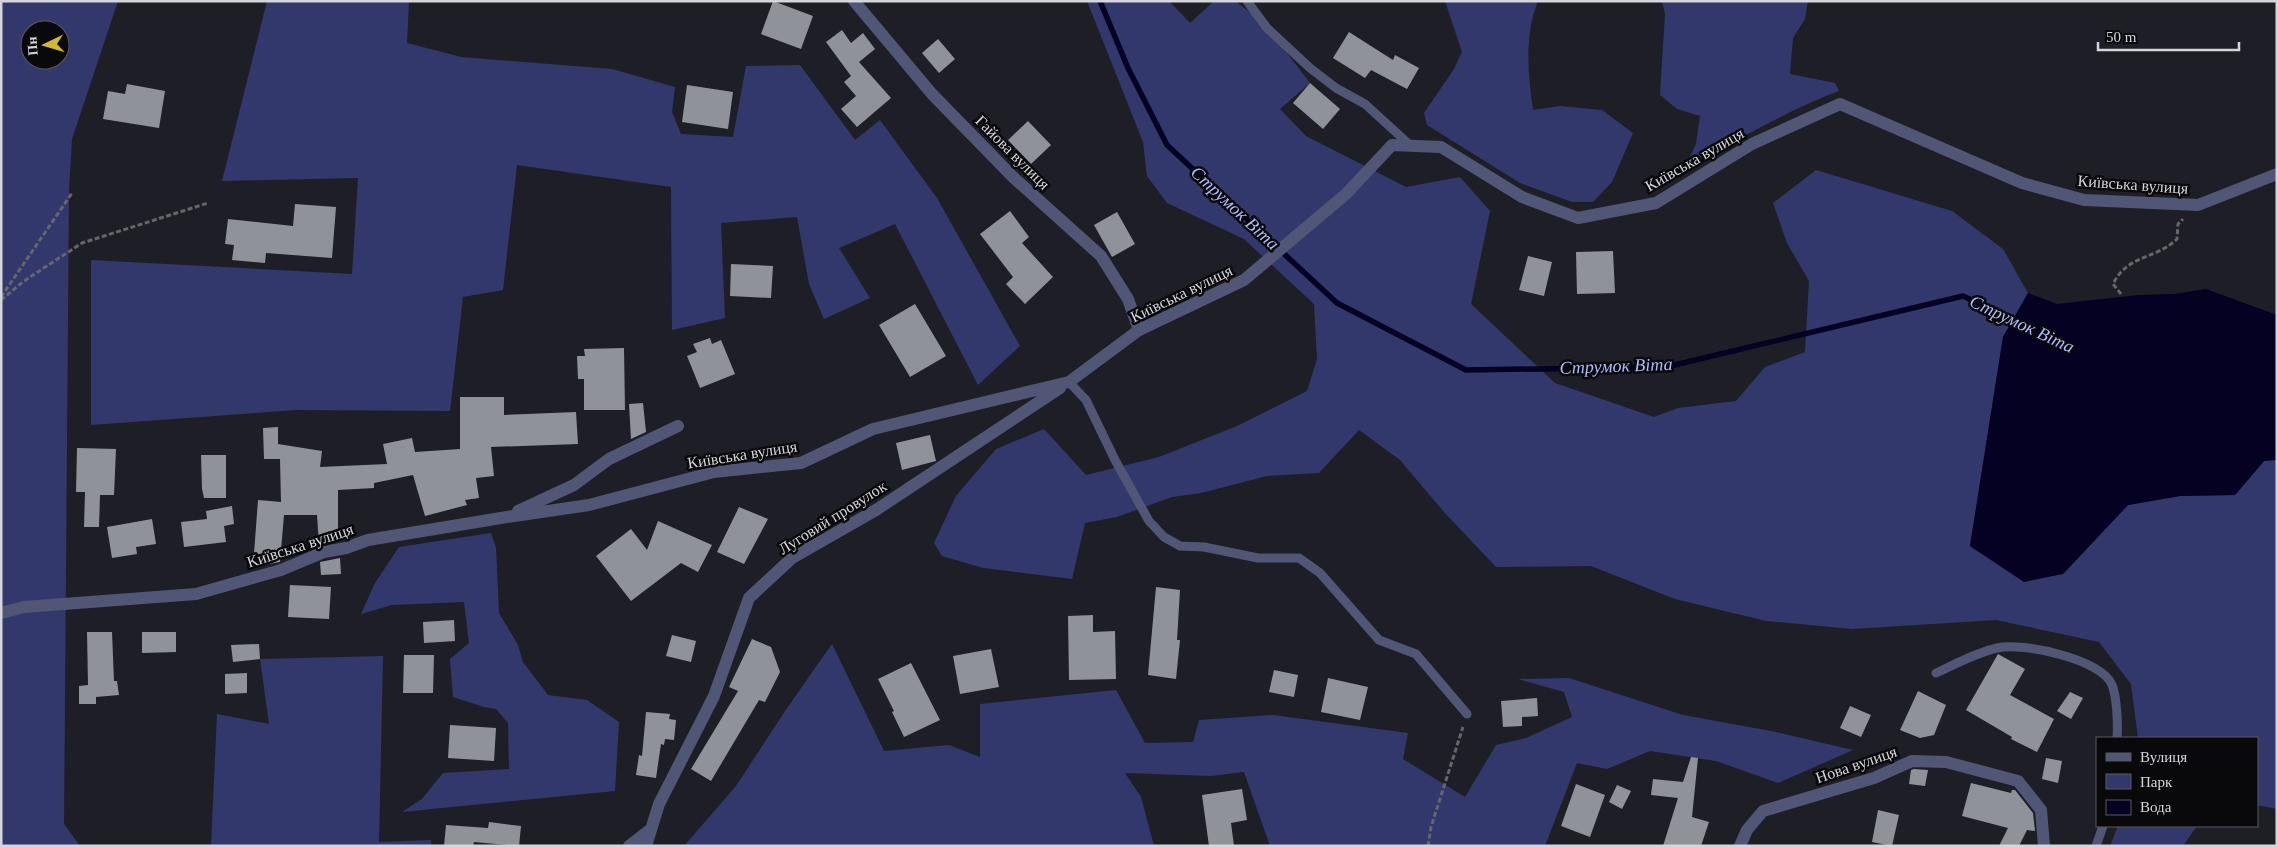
<svg xmlns="http://www.w3.org/2000/svg" width="2278" height="847" font-family="Georgia,serif">
  <style>
    .green { fill: #32386c; fill-rule: evenodd }
    .water { fill: #040122 }
    .lines { fill: none; stroke-linecap: round; stroke-linejoin: round }
    .stream { stroke: #040122; stroke-width: 5.5 }
    .building { fill: #90929a }
    .path { stroke: #65666c; stroke-width: 3; stroke-dasharray: 5 2.5; stroke-linecap: butt }
    .service { stroke: #515677; stroke-width: 9 }
    .minor { stroke: #515677; stroke-width: 12 }
    .labels { text-anchor: middle; stroke-width: 5; stroke-linejoin: round; paint-order: stroke }
    .street-label { font-size: 16px; fill: #d5d6db; stroke: #09090c }
    .water-label { font-size: 18px; font-style: italic; fill: #b1bcfc; stroke: #09090c }
  </style>
  <rect width="100%" height="100%" fill="#1e1f26"/>
  <path class="green" d="M1,1H118L72,139L69,190L64,824L80,846H1ZM30,30H60V60H30Z
    M267,1H409L407,43L461,57L612,69L675,87L672,112L681,134L733,137L746,66L800,65L855,140L880,120L937,198L1020,346L978,385L895,224L839,248L870,298L824,319L809,284L797,217L721,223L725,318L672,330L671,187L517,165L503,290L463,297L450,411L296,410L91,425V260L352,274L358,178L222,181Z
    M1087,1H1169L1190,23L1214,1H1235L1263,22L1310,83L1280,109L1306,136L1406,187L1460,177L1490,211L1471,304L1555,383L1654,417L1678,408L1736,401L1765,367L1805,352L1809,281L1787,243L1773,203L1816,170L1952,211L2003,249L2028,293L2003,337L1970,546L1992,560L2063,574L2128,505L2180,496L2235,495L2265,460H2277V809L2257,805V738H2138L2131,684L2099,642L1996,620L1852,629L1766,621L1675,599L1591,566L1496,567L1444,512L1400,460L1359,430L1319,473L1267,476L1201,493L1172,497L1117,517L1085,523L1072,579L983,568L942,556L934,543L956,496L996,449L1044,429L1086,475L1159,457L1237,426L1307,391L1317,359L1314,304L1244,239L1167,203L1147,176L1143,142Z
    M1445,1H1538C1524,36 1528,74 1533,110L1560,106L1602,110L1633,133L1612,182L1593,202H1572L1520,183L1427,125L1424,113L1454,69L1462,52Z
    M1662,1H1808L1805,19L1793,38L1790,74L1835,83L1839,91C1786,110 1739,142 1687,163L1696,144L1700,116L1677,109L1660,95L1665,14Z
    M491,533L496,548L499,613L518,645L523,662L548,695L587,700L619,722L615,791L402,812L422,799L443,773L509,769L508,723L496,709L484,707L453,697L450,659L469,643L464,602L392,605L361,614L375,583L399,547Z
    M832,644L884,751L949,745L980,757V704L1116,690L1145,743L1193,742L1199,720L1273,715L1408,733L1403,759L1465,797L1496,745L1526,738L1572,717L1564,692L1518,679L1569,678L1683,715L1771,731L1853,750L1778,783L1716,761L1650,751L1607,769L1577,763L1545,846H1270L1244,772L1211,776L1125,773L1141,797L1154,846H684L736,786L785,711Z
    M383,656L379,842L431,840V846H211L217,714L269,724L260,659Z
    M2118,826H2197L2183,846H2110Z"/>
  <path class="water" d="M2206,289L2277,315V460L2264,461L2235,495L2180,496L2128,505L2063,574L2024,582L1970,546L2003,337L2028,293L2057,304L2138,295L2174,294Z"/>
  <g class="lines">
    <path class="stream" d="M1100,1L1128,68L1167,145L1337,303L1466,370L1666,367L1963,296L2019,322"/>
  </g>
  <path class="building" d="M773,1L813,16L801,49L761,34Z
    M842,30L851,43L863,33L875,49L859,62L891,98L857,127L841,109L856,96L844,82L851,76L826,42Z
    M1349,32L1393,60L1395,55L1419,68L1407,89L1371,70L1365,78L1333,58Z
    M938,39L955,59L939,73L922,53Z
    M1310,83L1340,109L1323,129L1293,103Z
    M127,84L165,91L159,128L103,119L108,91L125,94Z
    M687,85L733,92L728,129L682,122Z
    M1028,121L1051,145L1031,164L1008,140Z
    M295,204L336,207L332,258L266,253L265,263L232,260L234,245L225,244L228,219L293,226Z
    M1010,211L1029,237L1022,243L1053,277L1025,304L1006,284L1013,277L980,234Z
    M1117,212L1135,244L1112,257L1094,225Z
    M1613,251L1615,293L1577,294L1576,252Z
    M1528,256L1552,262L1544,296L1519,290Z
    M731,264L773,266L771,298L730,296Z
    M915,304L946,356L910,377L879,325Z
    M710,338L712,344L721,340L735,374L700,388L687,356L697,352L693,344Z
    M624,348L625,410H584V379H578L577,356H585L584,349Z
    M460,397H504V415L576,412L578,444L491,447L494,476L476,478L479,498L465,500L467,505L425,516L413,475L374,483V488L338,490V541L319,545L317,515H284L280,562L253,567L258,500L281,502L280,459H264L263,428L278,427V444L322,451L320,467L387,464L383,444L412,438L415,452L460,449Z
    M643,403L646,432L631,439L629,404Z
    M930,435L936,461L902,470L896,443Z
    M77,448L116,449L114,495H100L99,527H84L85,492H76Z
    M201,455H226V498H204L202,489Z
    M232,506L234,524L224,526L226,542L184,547L181,522L207,519L206,511Z
    M739,507L768,519L744,564L717,552Z
    M152,519L156,544L136,547L137,554L112,558L107,527Z
    M658,521L712,545L698,572L681,563L631,601L596,556L631,529L647,550Z
    M340,558L341,574L321,575L320,562Z
    M290,585L331,587L329,619L288,617Z
    M1156,587L1180,590L1177,640H1180L1176,679L1148,675Z
    M1093,615V632L1115,631L1116,679L1069,680L1068,616Z
    M454,620L455,641L424,643L423,622Z
    M87,632H112L114,681H117L119,695L96,697V704H79V686L88,685Z
    M142,632H176V652L142,653Z
    M672,635L696,641L691,662L666,656Z
    M752,639L771,647L780,672L765,702L759,700L711,781L691,769L738,691L729,687Z
    M259,644L260,659L233,662L231,645Z
    M991,649L999,687L960,694L953,656Z
    M1998,654L2025,669L2010,695L2054,719L2037,752L2011,739L2012,737L1966,710Z
    M404,655H434L433,693H403Z
    M911,663L940,720L904,737L892,712L894,711L878,679Z
    M1274,670L1298,675L1294,697L1269,692Z
    M247,673V693L225,694V674Z
    M1328,678L1368,687L1360,720L1321,712Z
    M1918,691L1946,705L1934,735L1920,738L1900,730Z
    M2070,692L2083,698L2071,719L2057,711Z
    M1537,698L1538,716L1522,717V726L1503,727L1501,701Z
    M1850,706L1871,715L1861,737L1840,728Z
    M646,712L670,714L669,719L676,720L674,740L665,739L664,745L661,744L656,778L636,775L639,755L642,756Z
    M450,725L496,728L494,761L448,758Z
    M1691,757L1698,758L1692,817L1709,822L1701,846H1663L1678,798L1651,795L1653,779L1683,782Z
    M2046,758L2062,761L2058,783L2042,779Z
    M1914,769L1928,770L1925,786L1909,784L1911,770Z
    M1971,783L2011,793L2012,790H2015L2033,813L2035,831L2027,830L2019,846H1999L2008,828L1962,816Z
    M1576,784L1605,795L1590,837L1561,826Z
    M1617,785L1631,791L1622,809L1609,802Z
    M1242,789L1247,820L1231,823L1234,846H1209L1202,795Z
    M1878,810L1899,815L1892,846L1872,842Z
    M489,822L521,826L519,846L474,842L473,846H444L446,825L488,828Z"/>
  <g class="lines">
    <path class="path" d="M2121,294L2113,284C2128,254 2155,260 2177,239L2178,224L2183,219
      M1,297L72,193
      M1,300L24,281L82,243L208,203
      M1428,846L1431,827L1463,727"/>
    <path class="service" d="M1247,1L1267,28L1310,68L1336,88L1365,104L1411,146
      M1069,382L1086,400L1115,460L1149,521L1164,537L1180,546L1204,547L1258,558H1299L1320,573L1379,640L1416,654L1467,714
      M1936,673C1956,664 1975,653 1997,648C2022,642 2102,659 2112,685C2117,697 2118,725 2117,738
      M2096,846L2103,826"/>
    <path class="minor" d="M854,1L932,94L1014,178L1101,256L1128,299L1139,330
      M518,511L574,485L609,459L678,426
      M1,613L24,607L196,594L281,570L324,552L346,548L368,540L507,517L589,505L714,472L801,463L873,429L1069,382L1139,330L1244,280L1346,194L1392,145L1441,147L1522,197L1578,218L1656,203L1752,144L1840,104L2022,183L2084,200L2198,205L2277,174
      M629,846L651,829
      M646,846L659,804L714,696L749,598L792,558L876,510L1060,388
      M1740,846L1747,830L1763,811L1874,778L1912,761L1946,762L2018,781L2041,810L2044,846"/>
  </g>
  <g class="labels">
    <g class="street-label">
      <text transform="translate(1013 152) rotate(45)" y="6">Гайова вулиця</text>
      <text transform="translate(1694 159) rotate(-30)" y="6">Київська вулиця</text>
      <text transform="translate(2133 184) rotate(4)" y="6">Київська вулиця</text>
      <text transform="translate(1181 293) rotate(-26)" y="6">Київська вулиця</text>
      <text transform="translate(742 454) rotate(-9)" y="6">Київська вулиця</text>
      <text transform="translate(832 517) rotate(-32)" y="6">Луговий провулок</text>
      <text transform="translate(300 545) rotate(-18)" y="6">Київська вулиця</text>
      <text transform="translate(1856 764) rotate(-19)" y="6">Нова вулиця</text>
    </g>
    <g class="water-label">
      <text transform="translate(1235 208) rotate(43)" y="6">Струмок Віта</text>
      <text transform="translate(2022 324) rotate(25)" y="6">Струмок Віта</text>
      <text transform="translate(1616 366) rotate(-2)" y="6">Струмок Віта</text>
    </g>
  </g>
  <rect width="2278" height="847" fill="none" stroke="#d5d6db" stroke-width="5"/>
  <rect x="2096" y="737" width="162" height="90" fill="#09090c" stroke="#5b5b5f"/>
  <rect x="2106" y="753" width="25" height="8" fill="#515677" stroke="#5b5b5f"/>
  <text x="2140" y="762" font-size="15" fill="#d5d6db">Вулиця</text>
  <rect x="2106" y="774" width="25" height="15" fill="#32386c" stroke="#5b5b5f"/>
  <text x="2140" y="787" font-size="15" fill="#d5d6db">Парк</text>
  <rect x="2106" y="800" width="25" height="15" fill="#040122" stroke="#5b5b5f"/>
  <text x="2140" y="812" font-size="15" fill="#d5d6db">Вода</text>
  <g transform="translate(45 45) rotate(265)"><circle r="24" fill="#09090c" stroke="#5b5b5f"/>
  <path d="M0-4L9 19L0 12L-9 19Z" fill="#d2b736"/>
  <text y="-8" font-size="14" font-weight="bold" text-anchor="middle" fill="#d5d6db">Пн</text>
  </g>
  <path d="M2098 42v8h141v-8" fill="none" stroke="#d5d6db" stroke-width="2.5"/>
  <text x="2106" y="42" font-size="15" fill="#d5d6db" stroke="#09090c" stroke-width="4" paint-order="stroke">50 m</text>
</svg>
